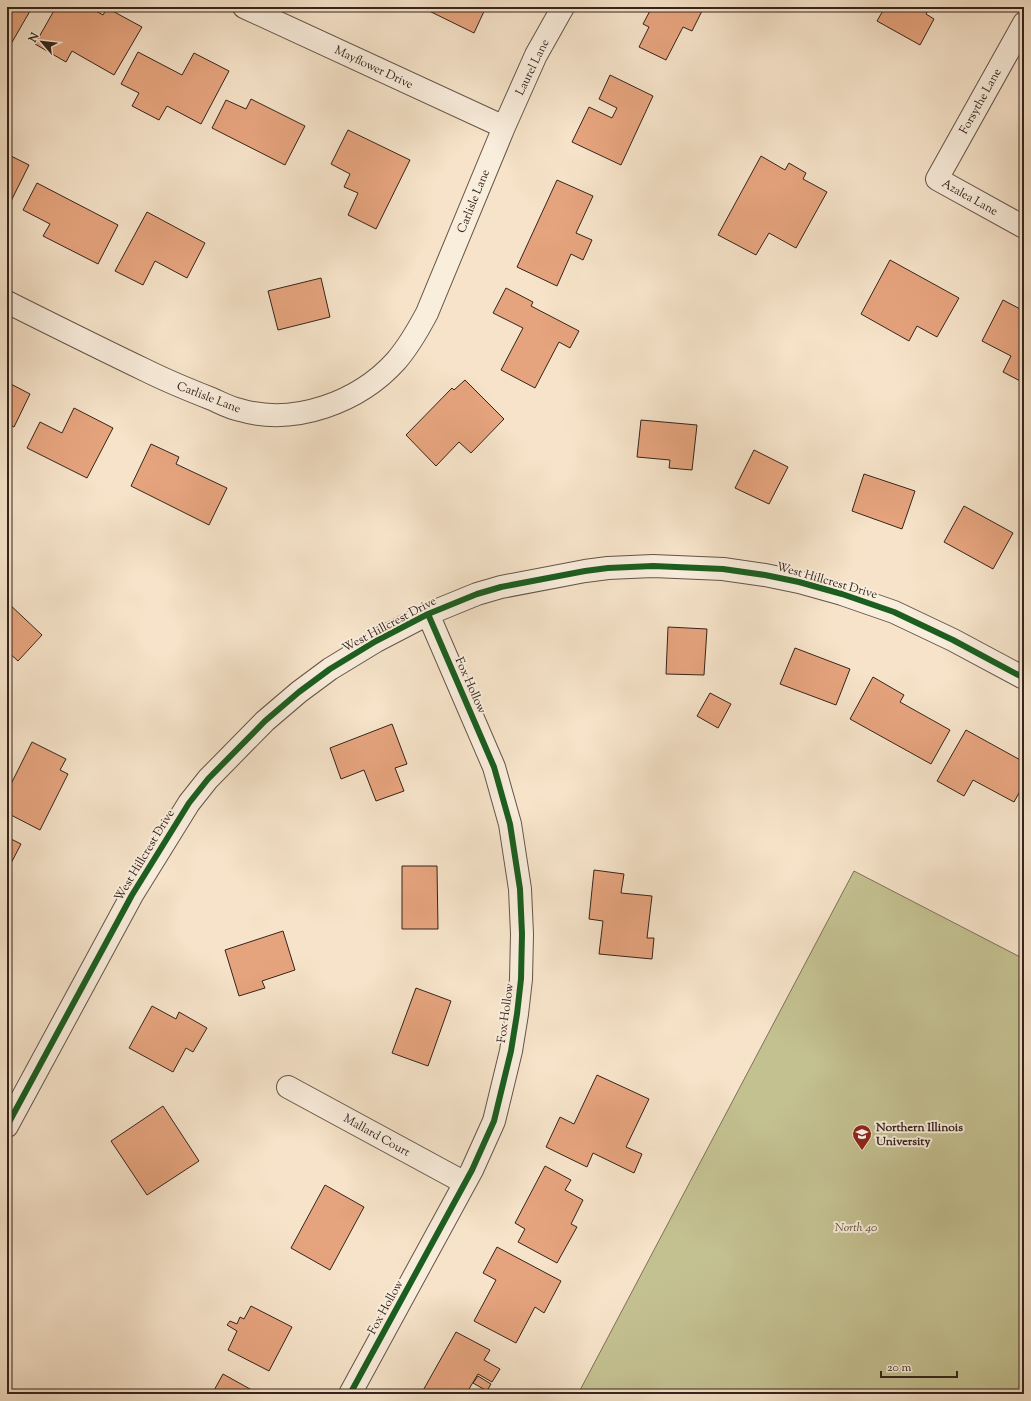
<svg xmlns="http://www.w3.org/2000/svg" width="1031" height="1401" font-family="'Sorts Mill Goudy',serif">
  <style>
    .green { fill: #c4c191; stroke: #7c7256 }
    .building { fill: #e6a47e; stroke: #35241c }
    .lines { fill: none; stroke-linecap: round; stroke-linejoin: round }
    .minor-casing { stroke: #655447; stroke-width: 24 }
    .tertiary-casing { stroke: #655447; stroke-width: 24 }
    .minor { stroke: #f9eddc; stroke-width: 22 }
    .tertiary { stroke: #f9eddc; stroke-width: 22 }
    .cycleway-casing { stroke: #f9eddc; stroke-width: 8 }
    .cycleway { stroke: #1b5e20; stroke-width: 6 }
    .labels { text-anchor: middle; stroke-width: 4; stroke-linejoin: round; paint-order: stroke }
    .street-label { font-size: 12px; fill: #35241c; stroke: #f9eddc }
    .poi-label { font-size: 12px; font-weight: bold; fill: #35241c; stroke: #f9eddc; text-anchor: start }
    .park-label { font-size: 12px; font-style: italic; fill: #594b39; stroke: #f9eddc }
  </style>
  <rect width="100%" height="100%" fill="#f6e3c9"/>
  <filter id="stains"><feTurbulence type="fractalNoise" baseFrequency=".005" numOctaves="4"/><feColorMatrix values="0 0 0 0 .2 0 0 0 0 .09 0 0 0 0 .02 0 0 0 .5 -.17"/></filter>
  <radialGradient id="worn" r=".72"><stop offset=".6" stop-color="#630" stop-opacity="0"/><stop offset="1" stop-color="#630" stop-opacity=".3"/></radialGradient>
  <path class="green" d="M854,871L1024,959V1394H578Z"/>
  <path class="building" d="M7,7H23L30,11L11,44L7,42Z
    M56,7H89L103,15L107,8L142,27L114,75L72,51L66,62L35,44Z
    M421,7H486L474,33Z
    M652,7H704L692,31L683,27L666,60L639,47L649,27L643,24Z
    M885,7H930L926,14L934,19L920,45L877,21Z
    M138,52L182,75L194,53L229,71L201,124L167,106L159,120L132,106L139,93L121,84Z
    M610,75L653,96L621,165L572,142L589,107L612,118L617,108L599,99Z
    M251,99L305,126L285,165L212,128L226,100L246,109Z
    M348,130L410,160L376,229L348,215L358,193L344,187L350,174L331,164Z
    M7,154L29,165L10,203L7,202Z
    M761,156L785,170L789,163L806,173L803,179L827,192L796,248L769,233L756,255L718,235Z
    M557,180L593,196L576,233L592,240L583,260L571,254L557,286L517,267Z
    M37,183L118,225L98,264L43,236L50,224L23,210Z
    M147,212L205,243L187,278L155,261L143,285L115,271Z
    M890,260L959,298L937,337L917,326L909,341L861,314Z
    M321,278L330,317L278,330L268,291Z
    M506,288L533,302L531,306L579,331L570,348L559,342L535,388L501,370L523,328L493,313Z
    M1003,300L1024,311V383L1003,372L1011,356L982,341Z
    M465,380L504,419L471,453L459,442L436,466L406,435L452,388L454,390Z
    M7,382L30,394L14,427L7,424Z
    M74,408L113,428L87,478L27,448L40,422L62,433Z
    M641,420L697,425L692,470L669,468L670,460L637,457Z
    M151,444L179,457L176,464L227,488L209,525L131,486Z
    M754,450L788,467L769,504L735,488Z
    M864,474L915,491L902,529L852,511Z
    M964,506L1013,533L993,569L944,542Z
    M7,602L42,635L18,661L7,651Z
    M668,627L707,629L704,675L666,674Z
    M795,648L850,669L836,705L780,684Z
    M873,677L904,695L900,702L950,730L931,764L850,719Z
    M710,693L731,704L718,728L697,716Z
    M392,724L407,764L395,768L404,791L376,801L364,770L341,779L330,748Z
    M966,730L1024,762V784L1014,802L973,780L964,796L937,781Z
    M32,742L66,759L60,770L68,774L40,830L7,813V792Z
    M7,837L21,844L7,871Z
    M402,866H437L438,929H402Z
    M594,870L624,874L621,893L652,896L647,938H654L652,959L599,954L603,921L589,919Z
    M283,931L295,970L262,981L265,988L239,996L225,950Z
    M416,988L451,1001L428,1066L392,1053Z
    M152,1006L176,1019L179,1012L207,1028L193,1052L186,1048L173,1072L129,1048Z
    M597,1075L649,1099L626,1147L642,1154L634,1173L593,1153L587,1167L546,1147L560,1117L574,1124Z
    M163,1106L199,1161L147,1195L111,1141Z
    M545,1166L571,1180L565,1190L583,1200L571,1224L577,1227L557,1263L518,1242L525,1229L515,1223Z
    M325,1185L364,1207L330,1270L291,1248Z
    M497,1247L561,1281L544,1313L535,1307L516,1343L474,1321L496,1280L483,1273Z
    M251,1306L292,1327L269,1371L228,1350L237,1331L227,1325L230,1321L237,1324L240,1317L244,1319Z
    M456,1332L490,1350L484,1360L500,1369L492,1382L478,1374L466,1394H421Z
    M223,1374L259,1394H212Z
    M478,1376L491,1384L487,1391L473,1383Z"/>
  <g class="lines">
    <g class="minor-casing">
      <path id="minor" d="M244,7L504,127
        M1024,23L937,179L1024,227
        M7,302C53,325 99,348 145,370C167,381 189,390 212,399C221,403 230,408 240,410C295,426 359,402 396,361C409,346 418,330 427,313L504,127L536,55L563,7
        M288,1087L465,1183
        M350,1394L472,1170L494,1121L511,1051L517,1014L521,979L522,934L520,889L510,824L494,767L428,614"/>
    </g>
    <g class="tertiary-casing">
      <path id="tertiary" d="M7,1126L132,895L189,803L208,779L265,721L299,692L330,669L376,641L428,614L477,594L501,587L585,571L608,568L653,566L723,569L765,575L799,582L842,594L894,612L953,640L1024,678"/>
    </g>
    <use href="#minor" class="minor"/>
    <use href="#tertiary" class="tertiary"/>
    <g class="cycleway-casing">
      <path id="cycleway" d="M7,1126L132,895L189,803L208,779L265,721L299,692L330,669L376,641L428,614L477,594L501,587L585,571L608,568L653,566L723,569L765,575L799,582L842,594L894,612L953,640L1024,678
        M350,1394L472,1170L494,1121L511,1051L517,1014L521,979L522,934L520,889L510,824L494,767L428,614"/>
    </g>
    <use href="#cycleway" class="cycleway"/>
  </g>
  <defs>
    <g id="university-pin" transform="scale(1)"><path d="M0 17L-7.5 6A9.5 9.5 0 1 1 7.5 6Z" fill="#8f2418" stroke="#f9eddc"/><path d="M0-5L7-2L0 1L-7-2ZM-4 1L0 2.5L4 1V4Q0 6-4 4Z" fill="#fff"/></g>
  </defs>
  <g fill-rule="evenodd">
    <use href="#university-pin" x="862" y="1134"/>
  </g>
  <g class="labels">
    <g class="street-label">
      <text transform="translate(374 67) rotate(25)" y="4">Mayflower Drive</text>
      <text transform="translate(532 67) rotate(-64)" y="4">Laurel Lane</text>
      <text transform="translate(980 101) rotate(-61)" y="4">Forsythe Lane</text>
      <text transform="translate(970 197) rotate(29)" y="4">Azalea Lane</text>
      <text transform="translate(473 201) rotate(-68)" y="4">Carlisle Lane</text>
      <text transform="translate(209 397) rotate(21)" y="4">Carlisle Lane</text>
      <text transform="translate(827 580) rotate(16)" y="4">West Hillcrest Drive</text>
      <text transform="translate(389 624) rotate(-28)" y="4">West Hillcrest Drive</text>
      <text transform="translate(471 685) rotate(66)" y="4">Fox Hollow</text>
      <text transform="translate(144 855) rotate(-59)" y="4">West Hillcrest Drive</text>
      <text transform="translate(505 1013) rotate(-82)" y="4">Fox Hollow</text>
      <text transform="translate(377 1135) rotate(29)" y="4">Mallard Court</text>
      <text transform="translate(385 1307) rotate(-61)" y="4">Fox Hollow</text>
    </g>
    <g class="poi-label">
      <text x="876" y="1131">Northern Illinois<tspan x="876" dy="14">University</tspan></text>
    </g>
    <g class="park-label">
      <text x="856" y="1231">North 40</text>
    </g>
  </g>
  <rect width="1031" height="1401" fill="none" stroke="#f6e3c9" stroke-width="24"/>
  <rect x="8" y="8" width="1015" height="1385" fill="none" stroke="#35241c" stroke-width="2"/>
  <rect x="12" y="12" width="1007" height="1377" fill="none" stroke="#35241c"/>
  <g transform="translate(42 42) rotate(298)" stroke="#f9eddc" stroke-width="3" paint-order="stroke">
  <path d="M0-3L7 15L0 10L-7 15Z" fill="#35241c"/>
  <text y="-6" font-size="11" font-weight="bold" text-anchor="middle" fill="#35241c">N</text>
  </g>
  <path d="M881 1371v6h76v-6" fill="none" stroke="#35241c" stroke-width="2"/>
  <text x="887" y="1371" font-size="12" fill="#35241c" stroke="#f9eddc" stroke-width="3" paint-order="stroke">20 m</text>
  <rect width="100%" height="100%" filter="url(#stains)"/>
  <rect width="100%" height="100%" fill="url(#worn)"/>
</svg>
